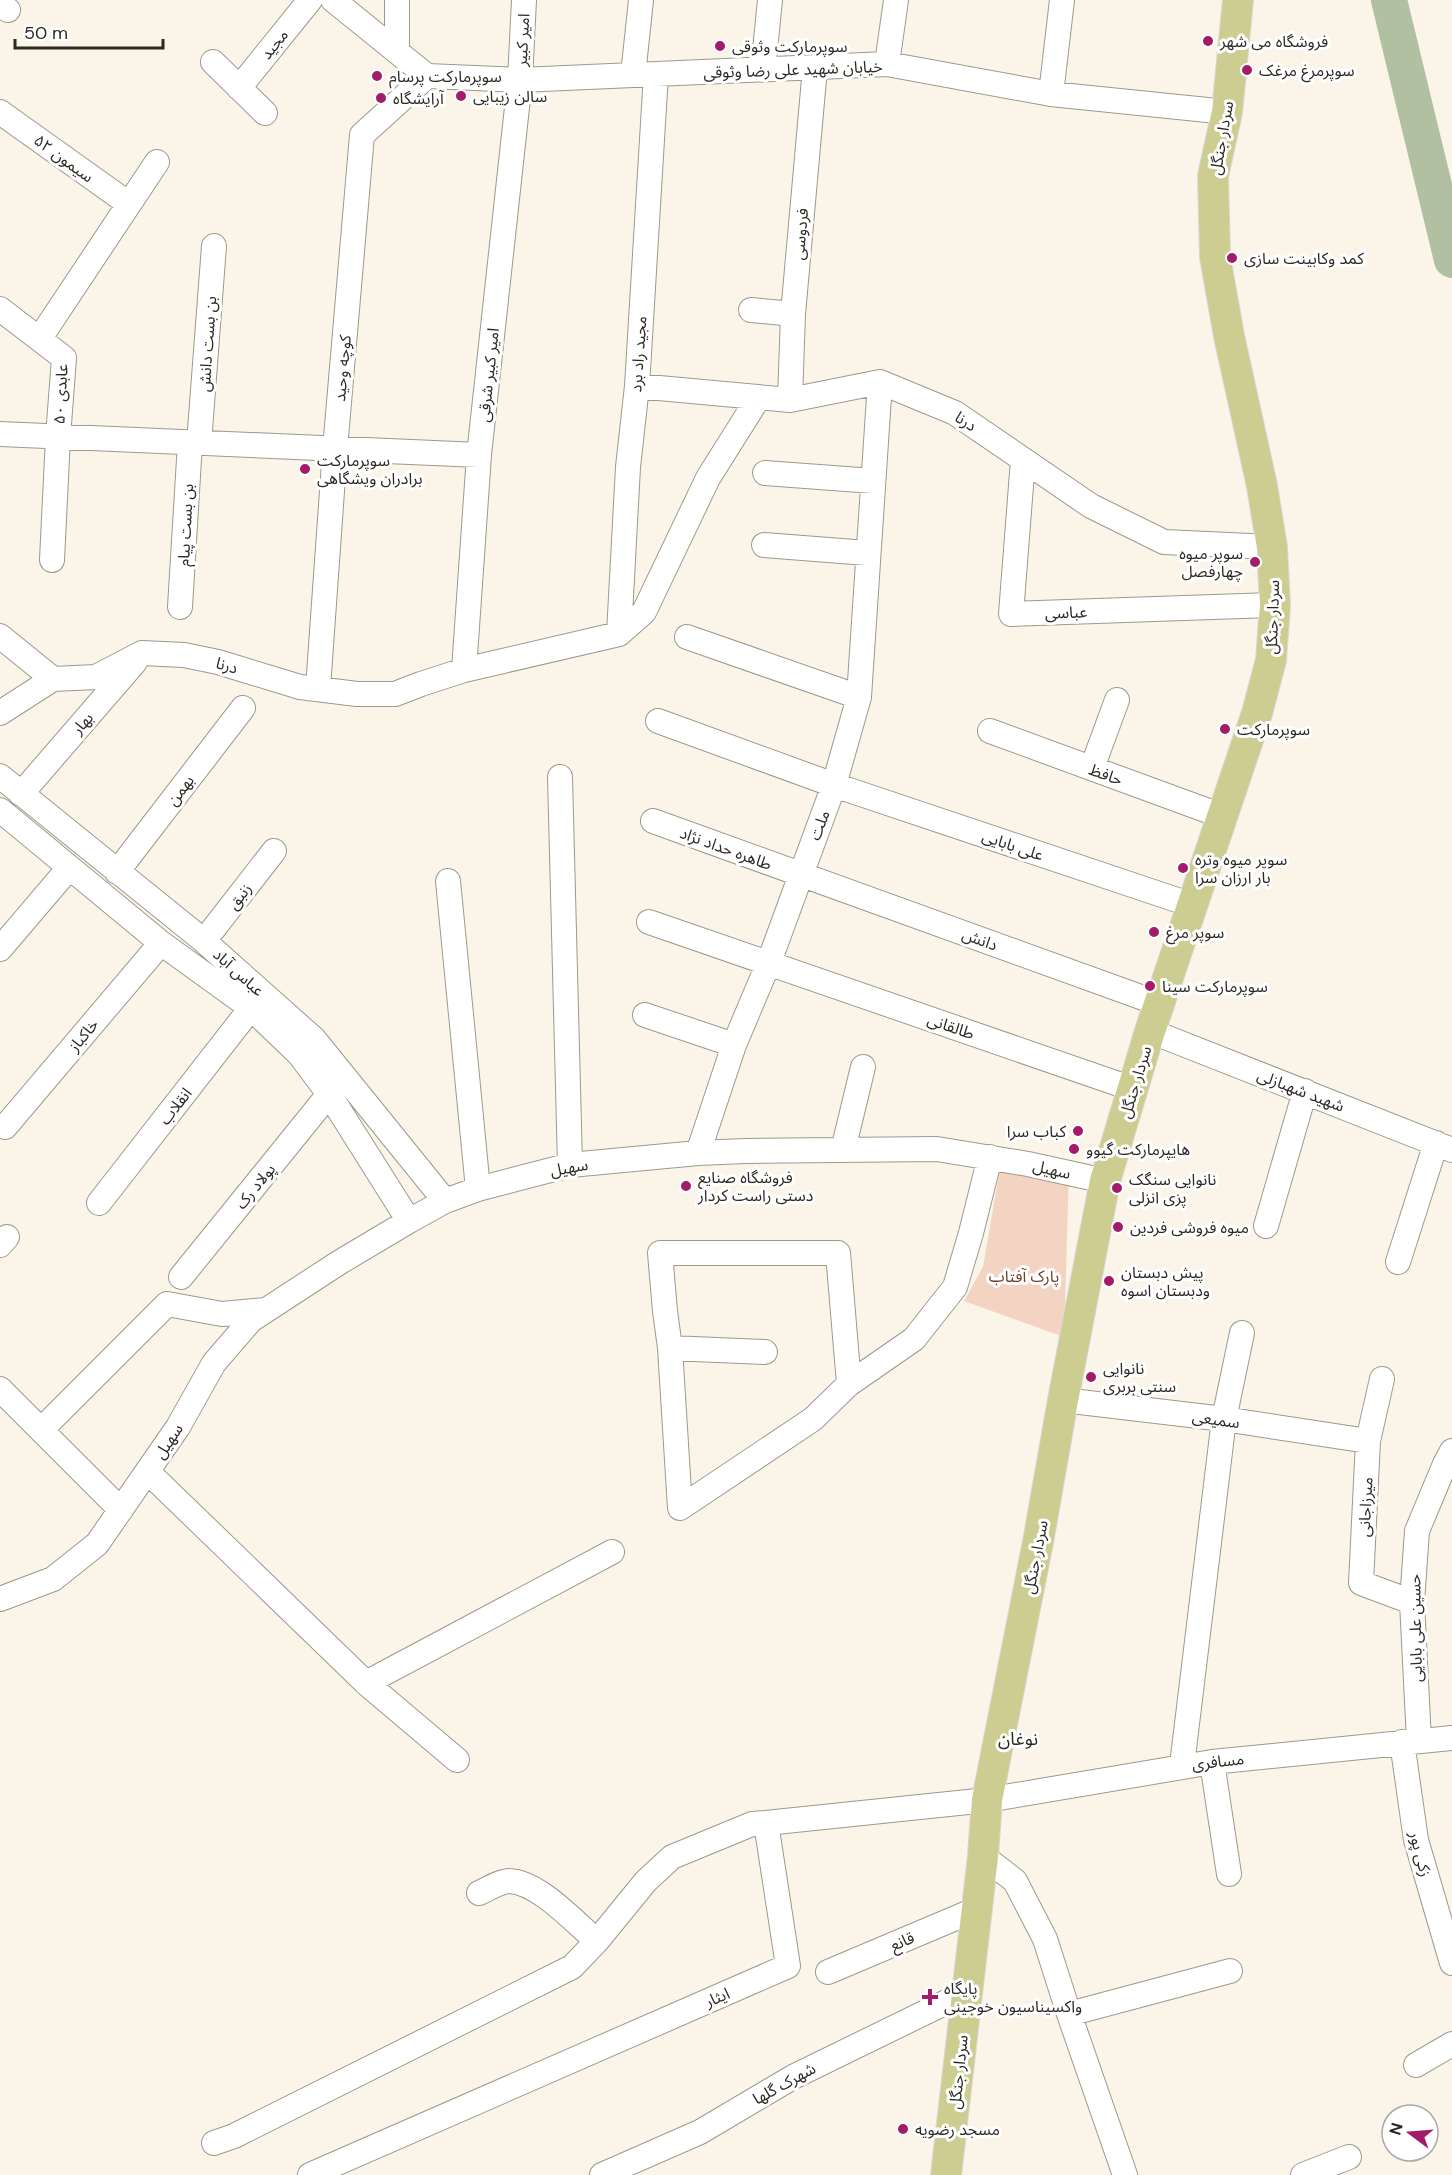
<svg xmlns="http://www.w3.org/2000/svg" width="1452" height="2175" font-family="'DM Sans','Noto Sans Arabic',sans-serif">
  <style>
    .green { fill: #f3d4c3 }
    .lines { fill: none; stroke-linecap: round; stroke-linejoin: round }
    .river { stroke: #b2c0a2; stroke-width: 36 }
    .minor-casing { stroke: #9e998d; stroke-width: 26 }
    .major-casing { stroke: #d9d8d8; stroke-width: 32 }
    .minor { stroke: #fff; stroke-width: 24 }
    .major { stroke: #cdcd91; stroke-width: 30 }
    .poi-dot { fill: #a21c69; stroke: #fff; stroke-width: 2 }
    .labels { text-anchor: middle; stroke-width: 6; stroke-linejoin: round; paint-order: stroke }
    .street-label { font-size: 16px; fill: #2b2924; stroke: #fff }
    .poi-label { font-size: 16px; fill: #2b2924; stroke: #fff; text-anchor: start }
    .park-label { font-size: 16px; fill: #6f4127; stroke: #fff }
    .neighbourhood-label { font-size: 18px; fill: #2b2924; stroke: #fff }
  </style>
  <rect width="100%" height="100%" fill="#faf5e8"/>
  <path class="green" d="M1000,1169L1069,1173L1064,1337L964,1301L983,1267Z"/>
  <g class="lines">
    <path class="river" d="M1389,0L1452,260"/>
    <g class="minor-casing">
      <path id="minor" d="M333,0L427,76
        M0,5L8,10
        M397,51V0
        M213,62L265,113
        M887,64L896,0
        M763,70L770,0
        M633,75L641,0
        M427,76L520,80L887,64L1051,94L1227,112
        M239,88L310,0
        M1051,94L1062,0
        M0,112L129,204
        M0,309L64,358L58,437L52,560
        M751,310L793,314
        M40,338L157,162
        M637,386L790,400L880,382L955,413L1091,506L1164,542L1272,547
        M790,400L793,314L815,68
        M0,434L479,455
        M199,443L214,246
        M1023,460L1011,614L1275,605
        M765,473L873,481
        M764,545L867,553
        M180,607L190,443
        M619,634L628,467L637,386L656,74
        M0,636L53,679
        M687,637L859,697
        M464,670L479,455L520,80L524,0
        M318,688L335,449L362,135L427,76
        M0,713L53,679L96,677L142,653L184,655L218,662L300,687L357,694H395L421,684L464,670L619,634L644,612L708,478L759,397
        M658,721L834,785L1192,905
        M990,731L1222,816
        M1092,768L1117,700
        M0,776L204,941L314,1039L445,1201
        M560,777L570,1165
        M21,794L135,662
        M0,810L161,943L251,1008L299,1054L329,1094L409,1221
        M653,821L1160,1004
        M117,872L243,708
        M448,881L478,1189
        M649,922L1133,1089
        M204,941L274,851
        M0,949L69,868
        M645,1015L734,1045
        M1150,1031L1452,1150
        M5,1127L161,943
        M843,1150L863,1067
        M698,1153L734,1045L769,962L834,785L859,697L880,382
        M99,1203L251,1008
        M1266,1226L1305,1091
        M0,1245L7,1237
        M1398,1262L1436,1143
        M181,1277L329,1094
        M670,1348L765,1352
        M1382,1379L1368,1441L1361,1583L1412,1602
        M849,1384L838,1253H660L665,1311L670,1348L680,1508L813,1419L849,1384L914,1339L955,1287L971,1233L990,1157
        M0,1389L121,1510
        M1063,1400L1224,1419L1368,1441
        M41,1430L167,1304L222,1314L265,1310
        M148,1472L366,1683L457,1760
        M0,1599L53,1579L97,1544L178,1427L214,1363L251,1320L340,1262L409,1221L445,1201L478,1189L570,1165L698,1153L745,1151L937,1149L1028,1164L1105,1181
        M366,1683L612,1552
        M1419,1741L1412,1602L1417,1531L1445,1464L1452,1451
        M1402,1742L1416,1840L1452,1963
        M1212,1762L1229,1874
        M1182,1765L1224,1419L1242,1333
        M983,1856L1015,1881L1045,1939L1069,2014L1125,2175
        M479,1893C488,1889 501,1881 509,1881C539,1882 575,1923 597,1941
        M828,1972L977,1909
        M1069,2014L1230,1971
        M1416,2065L1452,2044
        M214,2143L234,2136L572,1967L597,1941L646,1881L672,1857L752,1824L766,1823
        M310,2175L788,1966L766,1823L987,1800L1212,1762L1452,1738
        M602,2175L700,2132L793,2077L967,1992
        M1303,2175L1349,2157"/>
    </g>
    <g class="major-casing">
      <path id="major" d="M946,2175L983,1856L987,1800L1038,1542L1063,1400L1105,1181L1150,1031L1257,713L1271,660L1275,605L1272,547L1262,486L1229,336L1215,257L1213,176L1227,112L1238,0"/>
    </g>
    <use href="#minor" class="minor"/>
    <use href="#major" class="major"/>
  </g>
  <g class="poi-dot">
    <circle cx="1208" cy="41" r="6"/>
    <circle cx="720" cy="46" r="6"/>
    <circle cx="1247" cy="70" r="6"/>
    <circle cx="377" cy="76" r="6"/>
    <circle cx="461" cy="96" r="6"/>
    <circle cx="381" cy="98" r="6"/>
    <circle cx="1232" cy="258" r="6"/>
    <circle cx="305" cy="469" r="6"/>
    <circle cx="1255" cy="562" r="6"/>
    <circle cx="1225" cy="729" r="6"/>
    <circle cx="1183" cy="868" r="6"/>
    <circle cx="1154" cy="932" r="6"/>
    <circle cx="1150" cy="986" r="6"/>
    <circle cx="1078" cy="1131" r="6"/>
    <circle cx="1074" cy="1149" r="6"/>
    <circle cx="686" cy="1186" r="6"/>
    <circle cx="1117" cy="1188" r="6"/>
    <circle cx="1118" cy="1227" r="6"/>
    <circle cx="1109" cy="1281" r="6"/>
    <circle cx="1091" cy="1377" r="6"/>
    <path d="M927 1988h6v6h6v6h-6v6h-6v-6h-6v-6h6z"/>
    <circle cx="903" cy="2129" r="6"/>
  </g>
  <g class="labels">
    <g class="street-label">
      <text transform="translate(522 40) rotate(-87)" y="6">امیر کبیر</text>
      <text transform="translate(274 44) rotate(-51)" y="6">مجید</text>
      <text transform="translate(793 69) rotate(-2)" y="6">خیابان شهید علی رضا وثوقی</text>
      <text transform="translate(1221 138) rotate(-80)" y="6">سردار جنگل</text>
      <text transform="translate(64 158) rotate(36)" y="6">سیمون ۵۲</text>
      <text transform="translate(800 234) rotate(-85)" y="6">فردوسی</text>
      <text transform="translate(207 344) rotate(-86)" y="6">بن بست دانش</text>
      <text transform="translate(638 354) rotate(-86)" y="6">مجید راد برد</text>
      <text transform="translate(342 368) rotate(-85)" y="6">کوچه وحید</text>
      <text transform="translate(488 375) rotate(-84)" y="6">امیر کبیر شرقی</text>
      <text transform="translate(60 394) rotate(-87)" y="6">عابدی ۵۰</text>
      <text transform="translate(966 421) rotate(33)" y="6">درنا</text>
      <text transform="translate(185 525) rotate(-87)" y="6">بن بست پیام</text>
      <text transform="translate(1066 612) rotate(-2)" y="6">عباسی</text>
      <text transform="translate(1272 617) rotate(-88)" y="6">سردار جنگل</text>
      <text transform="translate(227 665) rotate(16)" y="6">درنا</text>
      <text transform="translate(82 723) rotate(-49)" y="6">بهار</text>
      <text transform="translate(1106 774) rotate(20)" y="6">حافظ</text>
      <text transform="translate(180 790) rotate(-53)" y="6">بهمن</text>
      <text transform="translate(819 825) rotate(-69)" y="6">ملت</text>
      <text transform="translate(1013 845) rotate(19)" y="6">علی بابایی</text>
      <text transform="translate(726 848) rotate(20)" y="6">طاهره حداد نژاد</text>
      <text transform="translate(239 896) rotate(-52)" y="6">زنبق</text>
      <text transform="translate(980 939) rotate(20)" y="6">دانش</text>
      <text transform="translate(239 972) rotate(42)" y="6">عباس آباد</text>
      <text transform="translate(951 1026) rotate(19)" y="6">طالقانی</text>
      <text transform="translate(83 1035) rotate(-50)" y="6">خاکباز</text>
      <text transform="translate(1135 1082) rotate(-73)" y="6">سردار جنگل</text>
      <text transform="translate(1301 1090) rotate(21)" y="6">شهید شهبازلی</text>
      <text transform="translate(175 1106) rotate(-52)" y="6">انقلاب</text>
      <text transform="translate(569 1167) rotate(-10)" y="6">سهیل</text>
      <text transform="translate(1052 1169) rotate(13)" y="6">سهیل</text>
      <text transform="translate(255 1186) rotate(-51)" y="6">پولاد رک</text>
      <text transform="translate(1216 1419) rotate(8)" y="6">سمیعی</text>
      <text transform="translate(168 1441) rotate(-57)" y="6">سهیل</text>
      <text transform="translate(1365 1507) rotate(-87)" y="6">میرزاجانی</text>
      <text transform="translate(1035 1557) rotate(-79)" y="6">سردار جنگل</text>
      <text transform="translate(1415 1628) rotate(-91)" y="6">حسین علی بابایی</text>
      <text transform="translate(1218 1761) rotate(-6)" y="6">مسافری</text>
      <text transform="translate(1421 1854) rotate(76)" y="6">زکی پور</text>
      <text transform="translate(902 1941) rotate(-23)" y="6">قانع</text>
      <text transform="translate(717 1997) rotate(-24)" y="6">ایثار</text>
      <text transform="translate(958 2072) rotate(-84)" y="6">سردار جنگل</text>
      <text transform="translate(784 2083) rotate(-29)" y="6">شهرک گلها</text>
    </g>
    <g class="poi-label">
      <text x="1220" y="47">فروشگاه می شهر</text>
      <text x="732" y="52">سوپرمارکت وثوقی</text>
      <text x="1259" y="76">سوپرمرغ مرغک</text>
      <text x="389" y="82">سوپرمارکت پرسام</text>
      <text x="473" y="102">سالن زیبایی</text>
      <text x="393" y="104">آرایشگاه</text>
      <text x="1244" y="264">کمد وکابینت سازی</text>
      <text x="317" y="466">سوپرمارکت<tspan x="317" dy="18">برادران ویشگاهی</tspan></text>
      <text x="1243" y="559" text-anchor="end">سوپر میوه<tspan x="1243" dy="18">چهارفصل</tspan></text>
      <text x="1237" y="735">سوپرمارکت</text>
      <text x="1195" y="865">سوپر میوه وتره<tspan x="1195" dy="18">بار ارزان سرا</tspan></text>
      <text x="1166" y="938">سوپر مرغ</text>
      <text x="1162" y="992">سوپرمارکت سینا</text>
      <text x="1066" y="1137" text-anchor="end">کباب سرا</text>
      <text x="1086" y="1155">هایپرمارکت گیوو</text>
      <text x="698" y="1183">فروشگاه صنایع<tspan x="698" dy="18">دستی راست کردار</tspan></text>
      <text x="1129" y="1185">نانوایی سنگک<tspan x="1129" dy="18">پزی انزلی</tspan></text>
      <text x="1130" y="1233">میوه فروشی فردین</text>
      <text x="1121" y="1278">پیش دبستان<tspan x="1121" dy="18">ودبستان اسوه</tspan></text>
      <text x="1103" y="1374">نانوایی<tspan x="1103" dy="18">سنتی بربری</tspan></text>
      <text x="944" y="1994">پایگاه<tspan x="944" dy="18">واکسیناسیون خوجینی</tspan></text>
      <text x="915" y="2135">مسجد رضویه</text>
    </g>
    <g class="park-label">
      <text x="1024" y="1282">پارک آفتاب</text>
    </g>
    <g class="neighbourhood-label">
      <text x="1018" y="1745">نوغان</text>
    </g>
  </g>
  <g transform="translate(1410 2133) rotate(286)"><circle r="28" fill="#ffffff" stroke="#aaa9a7" stroke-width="1.5"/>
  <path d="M0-4.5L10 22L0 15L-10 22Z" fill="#a21c69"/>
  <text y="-9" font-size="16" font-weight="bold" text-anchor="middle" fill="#2b2924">N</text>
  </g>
  <path d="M15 39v9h148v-9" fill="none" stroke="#2b2924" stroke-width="3"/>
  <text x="24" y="39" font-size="18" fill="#2b2924" stroke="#ffffff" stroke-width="4.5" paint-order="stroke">50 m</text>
</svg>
